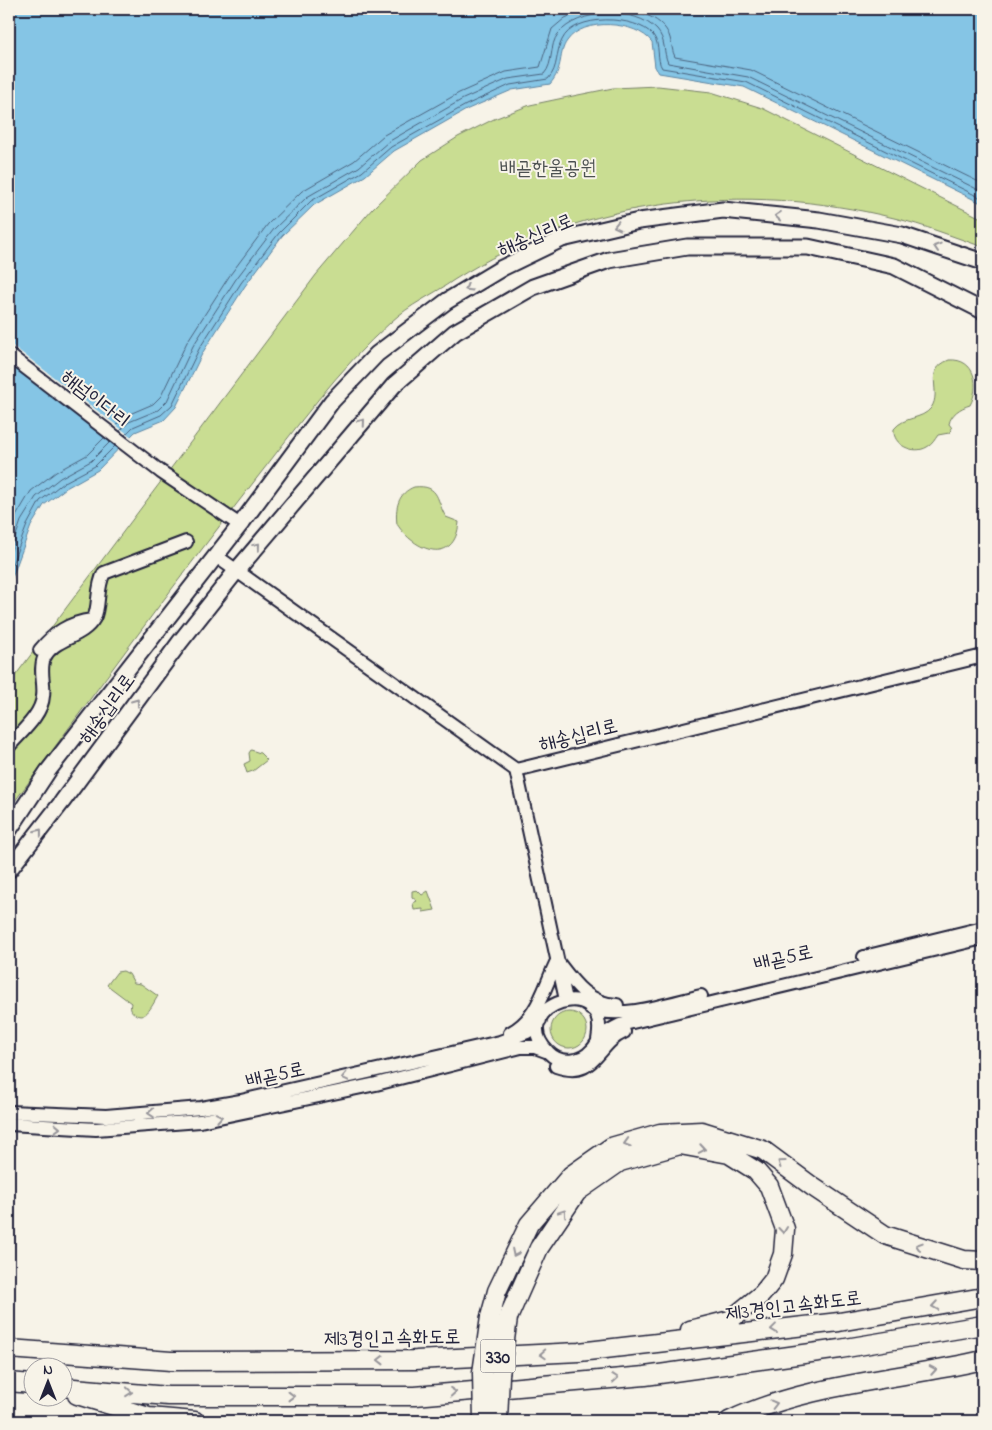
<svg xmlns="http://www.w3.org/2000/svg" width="992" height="1430" font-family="'Indie Flower','Poor Story',sans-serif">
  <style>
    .green { fill: #c9dd92; stroke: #768066 }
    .water { fill: #85c5e5; stroke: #5d84a1 }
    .pier { fill: #f7f3e8 }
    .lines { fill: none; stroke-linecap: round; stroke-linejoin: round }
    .shore { stroke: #4a637f; stroke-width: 1 }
    .minor-casing { stroke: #22223b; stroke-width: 16 }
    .major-casing { stroke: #22223b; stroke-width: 19 }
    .highway-casing { stroke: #22223b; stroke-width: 21 }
    .minor { stroke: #f7f3e8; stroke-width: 12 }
    .major { stroke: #f7f3e8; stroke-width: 15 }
    .highway { stroke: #f7f3e8; stroke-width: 18 }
    .highway-bridge-casing { stroke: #22223b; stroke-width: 21; stroke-linecap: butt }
    .highway-bridge { stroke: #f7f3e8; stroke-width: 18 }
    .oneway { stroke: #97959a }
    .labels { text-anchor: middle; stroke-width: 4; stroke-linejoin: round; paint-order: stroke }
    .shield { fill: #f7f3e8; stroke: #62616f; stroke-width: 1 }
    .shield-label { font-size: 19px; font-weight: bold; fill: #22223b }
    .park-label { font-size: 20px; fill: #4c5151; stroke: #f7f3e8 }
    .street-label { font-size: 20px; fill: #22223b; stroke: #f7f3e8 }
  </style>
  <rect width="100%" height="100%" fill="#f7f3e8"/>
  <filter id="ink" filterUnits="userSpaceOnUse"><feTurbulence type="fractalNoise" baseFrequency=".02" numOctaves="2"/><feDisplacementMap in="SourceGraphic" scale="10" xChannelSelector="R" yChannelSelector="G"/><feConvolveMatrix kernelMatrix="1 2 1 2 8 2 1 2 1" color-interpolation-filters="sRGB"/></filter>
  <g filter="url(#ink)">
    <path class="green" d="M658,86L711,92L762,108L983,219V247C954,237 924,225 894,218C745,181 584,197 454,280C434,294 409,305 391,322C338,369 297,427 253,483C169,590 90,700 9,809V684L316,275L372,209L422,160L458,137L494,119L530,105L568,97L613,88Z
      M949,360C976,358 980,387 970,405C960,408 951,414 949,424L952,428L949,433L938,435C935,439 932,445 927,447C914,455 892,445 894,429C904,416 922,420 931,408C943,391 922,371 949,360Z
      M414,487C441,484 436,502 446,517L459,522C455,567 414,551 397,524C395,508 398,493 414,487Z
      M251,750L260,753L267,760L253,771L247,773L244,764L250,761L249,753Z
      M417,890L422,895L428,891L435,910L423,912V909L414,910L413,903L417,901L412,897V891Z
      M123,971L129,974L134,983L141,984L158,996C153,1003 146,1022 135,1014C130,1011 130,1007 131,1003L107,985L117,972Z
      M551 1030a18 18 0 1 1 36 0a18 18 0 1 1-36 0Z"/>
    <path class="water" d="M9,9H983V204L744,87L659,73L655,67L652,42C636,21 583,17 567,41C558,53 564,68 550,84L512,90L468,109L394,151L365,176L314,205L282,236L245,286L203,352L176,407L164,420L135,432L98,470L66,488L44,505L31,526L9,586Z"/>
    <path class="pier" d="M9,343L133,438L124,447L9,359Z"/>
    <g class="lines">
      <path class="shore" d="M630,9C645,14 665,20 670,38C672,44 672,51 675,57L751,70L983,184
        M114,427L125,416L153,404L161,396L187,342L230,275L268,224L302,191L354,161L384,135L459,93L506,72L540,67L552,29L565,18L587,9
        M120,431L129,422L158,410L167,401L193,346L236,279L274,229L307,197L359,167L388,142L463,99L508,79L544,74C554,63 549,45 558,34C578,9 635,6 657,30C666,40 663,52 668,63L748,77L983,192
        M125,435L133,427L161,415L172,405L199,349L241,283L279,233L311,201L362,172L391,147L466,105L510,85L548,79C559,67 555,53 562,40C574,13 636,15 653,35C661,45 656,59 662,68L746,82L983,199
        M9,535L15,518L31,491L56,472L87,455L104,438
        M9,556L21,521L36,497L60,478L91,461L110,442
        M9,572L27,525L40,501L63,483L95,466L115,446"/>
      <g class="minor-casing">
        <path id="minor" d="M9,355L161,472L240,525
          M216,556L516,770L983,656
          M40,650C54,633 69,623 92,620
          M9,746C20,733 42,715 43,696C45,684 39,670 44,658C54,637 82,639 94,618C100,606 96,588 104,573L186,542
          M516,770L566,1000
          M864,957L983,928
          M591,1009C626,1019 667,1004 701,996
          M510,1033C538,1019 544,987 557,961C573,982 588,1004 617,1005
          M598,1040C611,969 503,1006 548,1052C560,1065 581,1063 592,1050C596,1046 598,1040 603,1035C608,1031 614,1028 620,1025L983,938
          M556,1066C596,1080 596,1044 624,1032
          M9,1112L106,1116L201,1108L241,1101L500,1042L527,1032L540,1020
          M9,1124L96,1129L200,1121L376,1084L521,1047H535L546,1051"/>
      </g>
      <g class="major-casing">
        <path id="major" d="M9,830L48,771L240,525L332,401L377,354L447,301L502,268L562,239L639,221L723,210L819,220L902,235L983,262
          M9,870L62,802L180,642L237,570L394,385L455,332L533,287L609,260L687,247H808L894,266L983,311"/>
      </g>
      <g class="highway-casing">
        <path id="highway" d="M490,1317L497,1291L529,1224L571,1175L611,1147L660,1133L702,1131L763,1150L813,1187L885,1235L964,1260L983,1261
          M508,1318L539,1248L577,1192L620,1162L680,1145L729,1154L756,1171L769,1186L785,1229L783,1254L774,1279L762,1294L730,1320L690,1330
          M9,1349L171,1361L416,1360L579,1352L839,1322L983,1297
          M9,1382L32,1384
          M62,1387L168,1396H415L645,1376L840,1349L983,1325
          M77,1395L149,1417L195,1421
          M729,1421C805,1384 901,1379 983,1360"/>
      </g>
      <use href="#minor" class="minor"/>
      <use href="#major" class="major"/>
      <use href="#highway" class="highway"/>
      <g class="highway-bridge-casing">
        <path id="highway-bridge" d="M483,1421L482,1373L490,1317
          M498,1421L500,1375L508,1318"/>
      </g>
      <use href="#highway-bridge" class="highway-bridge"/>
    </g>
    <defs><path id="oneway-chevron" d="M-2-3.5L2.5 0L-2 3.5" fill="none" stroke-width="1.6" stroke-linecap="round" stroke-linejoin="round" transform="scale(1.25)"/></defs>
    <g class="oneway">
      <use href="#oneway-chevron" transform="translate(778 216) rotate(-175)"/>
      <use href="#oneway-chevron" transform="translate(617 226) rotate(167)"/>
      <use href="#oneway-chevron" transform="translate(937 247) rotate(-162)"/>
      <use href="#oneway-chevron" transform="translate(468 288) rotate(149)"/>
      <use href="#oneway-chevron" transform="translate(362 422) rotate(-50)"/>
      <use href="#oneway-chevron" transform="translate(257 546) rotate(-50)"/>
      <use href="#oneway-chevron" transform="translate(136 702) rotate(-54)"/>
      <use href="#oneway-chevron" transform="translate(39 832) rotate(-52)"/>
      <use href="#oneway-chevron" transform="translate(345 1077) rotate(167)"/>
      <use href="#oneway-chevron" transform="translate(151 1113) rotate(176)"/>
      <use href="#oneway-chevron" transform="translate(219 1117) rotate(-11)"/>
      <use href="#oneway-chevron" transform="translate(57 1128) rotate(2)"/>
      <use href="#oneway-chevron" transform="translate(627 1143) rotate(164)"/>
      <use href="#oneway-chevron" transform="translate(702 1149) rotate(10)"/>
      <use href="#oneway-chevron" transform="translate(781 1163) rotate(-144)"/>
      <use href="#oneway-chevron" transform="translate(563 1213) rotate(-56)"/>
      <use href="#oneway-chevron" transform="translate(783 1230) rotate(84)"/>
      <use href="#oneway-chevron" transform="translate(919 1246) rotate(-162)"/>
      <use href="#oneway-chevron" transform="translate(515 1253) rotate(116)"/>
      <use href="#oneway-chevron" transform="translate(935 1306) rotate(171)"/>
      <use href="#oneway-chevron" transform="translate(774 1329) rotate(173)"/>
      <use href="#oneway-chevron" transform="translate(543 1354) rotate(177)"/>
      <use href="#oneway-chevron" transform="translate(381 1360) rotate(180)"/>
      <use href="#oneway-chevron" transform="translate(933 1370) rotate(-10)"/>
      <use href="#oneway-chevron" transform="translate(615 1378) rotate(-5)"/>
      <use href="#oneway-chevron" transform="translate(129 1392) rotate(5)"/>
      <use href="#oneway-chevron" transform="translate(453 1392) rotate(-5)"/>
      <use href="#oneway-chevron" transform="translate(291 1396)"/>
      <use href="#oneway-chevron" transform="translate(774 1404) rotate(-14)"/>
    </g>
  </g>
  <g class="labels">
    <rect class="shield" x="480.5" y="1339.5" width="35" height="33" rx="4"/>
    <g class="shield-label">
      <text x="498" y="1363">330</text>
    </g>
    <g class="park-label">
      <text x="548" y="174">배곧한울공원</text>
    </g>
    <g class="street-label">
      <text transform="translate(535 234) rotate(-23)" y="7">해송십리로</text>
      <text transform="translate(96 398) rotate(38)" y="7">해넘이다리</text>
      <text transform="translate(106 708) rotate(-54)" y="7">해송십리로</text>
      <text transform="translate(578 734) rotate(-14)" y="7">해송십리로</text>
      <text transform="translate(783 957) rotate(-13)" y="7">배곧5로</text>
      <text transform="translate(275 1074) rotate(-13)" y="7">배곧5로</text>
      <text transform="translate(793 1305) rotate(-7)" y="7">제3경인고속화도로</text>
      <text transform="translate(392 1337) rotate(-1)" y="7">제3경인고속화도로</text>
    </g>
  </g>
  <rect width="992" height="1430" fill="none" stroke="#f7f3e8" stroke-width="30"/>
  <rect x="15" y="15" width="962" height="1400" fill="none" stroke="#22223b" stroke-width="2" filter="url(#ink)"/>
  <g transform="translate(48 1382)"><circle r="24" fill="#f7f3e8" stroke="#a29fa3"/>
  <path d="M0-4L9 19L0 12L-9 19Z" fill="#22223b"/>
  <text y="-8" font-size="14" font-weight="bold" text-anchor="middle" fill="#22223b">N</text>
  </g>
</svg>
